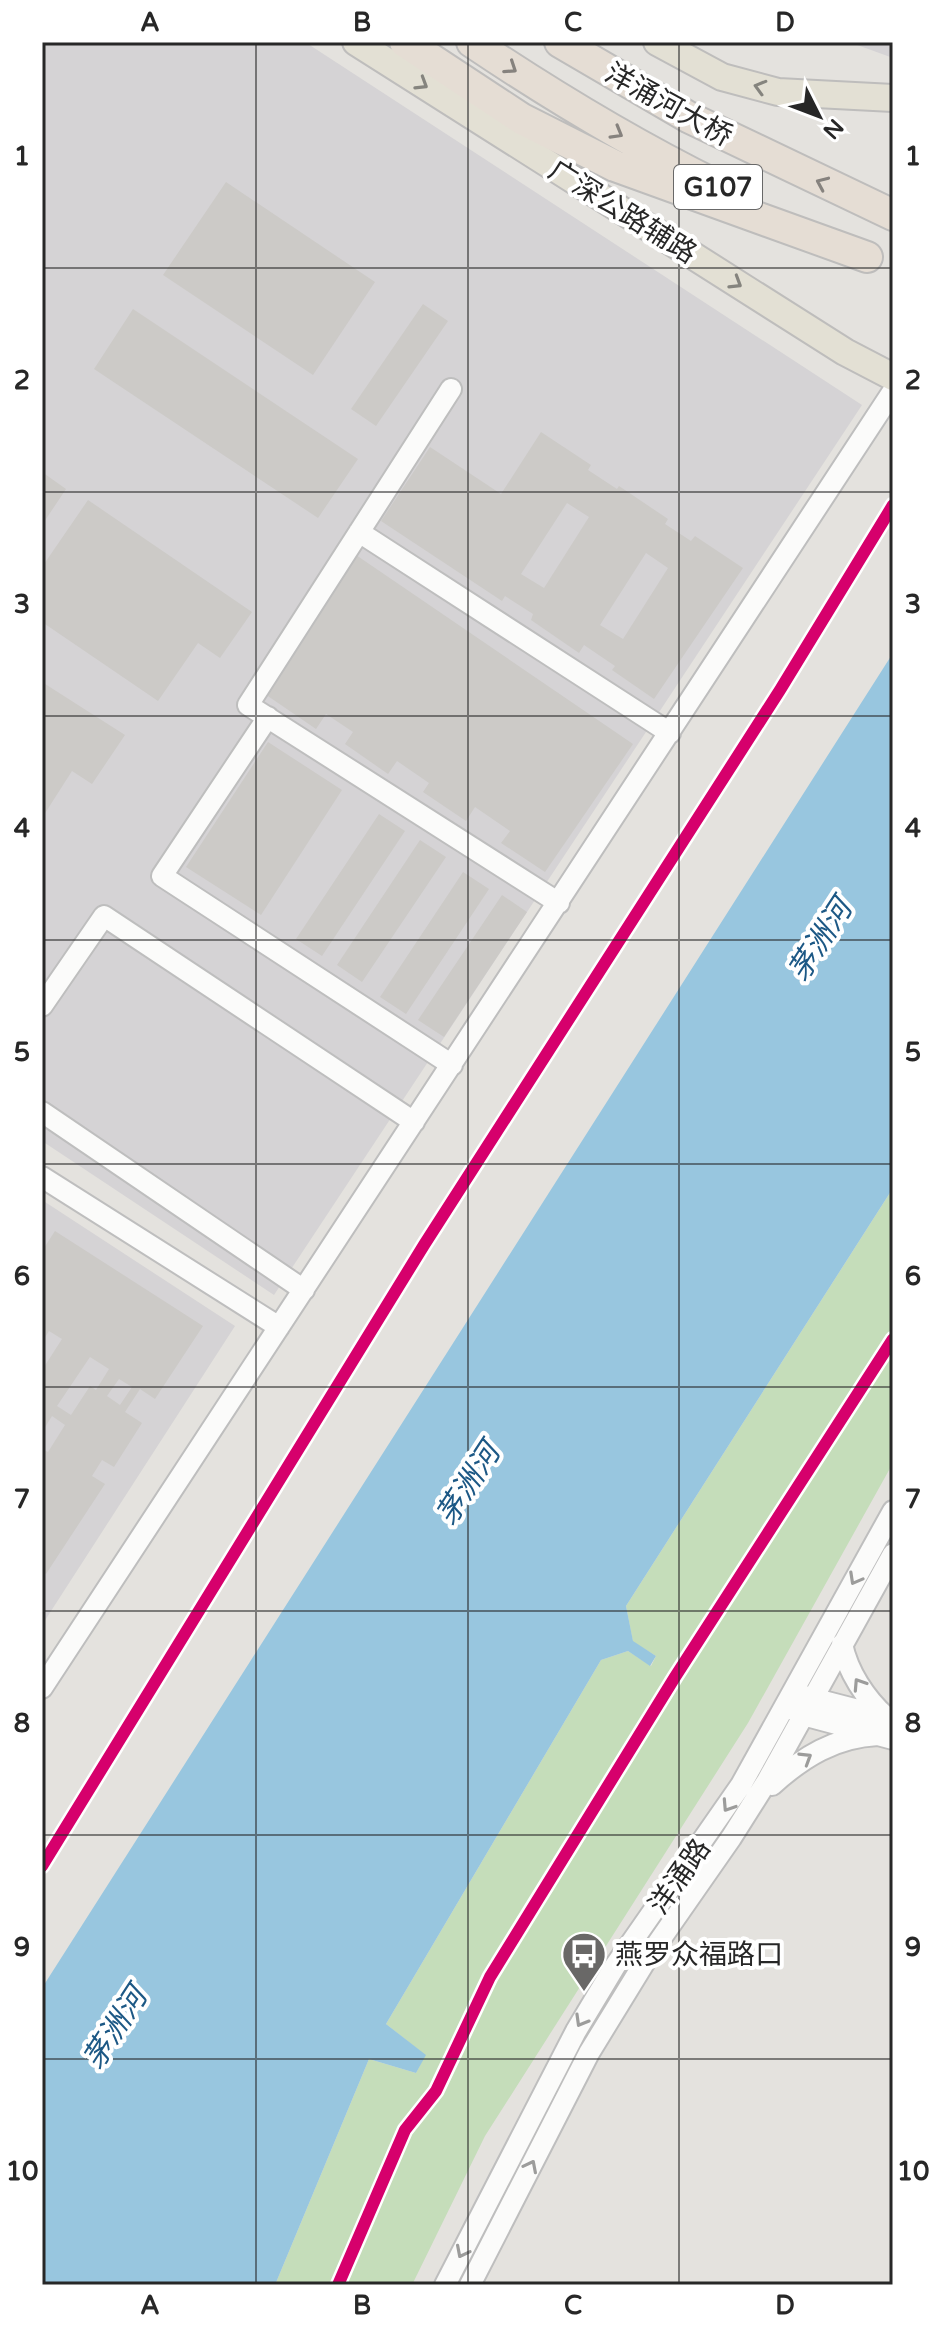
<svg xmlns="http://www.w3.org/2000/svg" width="935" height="2327" font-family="'Varela Round','Noto Sans SC',sans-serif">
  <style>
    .industrial { fill: #d5d3d5 }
    .green { fill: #c5ddba }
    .water { fill: #98c6df }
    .building { fill: #cccac7; fill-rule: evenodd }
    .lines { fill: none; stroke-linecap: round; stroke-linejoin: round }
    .minor-casing { stroke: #bebebe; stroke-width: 24 }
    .major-casing { stroke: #bebdbc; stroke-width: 30 }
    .highway-casing { stroke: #bebdbc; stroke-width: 34 }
    .minor { stroke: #fbfbfa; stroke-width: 20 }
    .major { stroke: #e3e0d4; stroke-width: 26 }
    .highway { stroke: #e5ddd4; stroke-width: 30 }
    .cycleway-casing { stroke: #fff; stroke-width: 17 }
    .cycleway { stroke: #d6006c; stroke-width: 12 }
    .oneway { stroke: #86827e }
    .oneway2 { stroke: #85847e }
    .oneway3 { stroke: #9c9c9b }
    .grid { fill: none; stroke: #272727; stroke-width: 2; stroke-opacity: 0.55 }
    .labels { text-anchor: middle; stroke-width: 8; stroke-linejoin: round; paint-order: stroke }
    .shield { fill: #fff; stroke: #686868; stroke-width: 2 }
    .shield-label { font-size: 26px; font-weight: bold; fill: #272727 }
    .street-label { font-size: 28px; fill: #272727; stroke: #fff }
    .poi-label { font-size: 28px; fill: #272727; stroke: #fff; text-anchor: start }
    .water-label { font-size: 30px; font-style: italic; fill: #1c5885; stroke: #fff }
    .neatline { fill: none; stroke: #272727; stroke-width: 3 }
    .grid-label { font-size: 26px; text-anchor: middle; font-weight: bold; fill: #272727 }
  </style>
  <rect width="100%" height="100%" fill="#e4e2de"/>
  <path class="industrial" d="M42,42H305L862,405L274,1295L42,1141Z
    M849,42H893V58Z
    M42,1200L235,1326L42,1625Z"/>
  <path class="green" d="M893,1188V1463L748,1723L485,2136L412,2285H275L369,2059L416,2073L425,2055L386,2024L601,1660L628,1651L651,1666L656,1656L633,1642L626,1606Z"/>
  <path class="water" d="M893,653V1188L626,1606L633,1641L656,1656L650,1666L628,1651L601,1660L386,2024L426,2055L416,2073L369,2059L275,2285H42V1988Z"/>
  <path class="building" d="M226,182L375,282L313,375L163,275Z
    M423,304L448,321L376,426L351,409Z
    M133,309L358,459L318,518L94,369Z
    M541,432L591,465L588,470L617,489L619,486L668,519L665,524L691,541L695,536L743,568L654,699L612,670L615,666L584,645L579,653L531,620L533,614L505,596L502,601L381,521L430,447L501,494ZM567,503L589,517L544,588L521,574ZM646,553L668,568L623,639L600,625Z
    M42,472L66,489L42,525Z
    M88,500L252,612L220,658L198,643L158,701L42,622V567Z
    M356,555L633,744L545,872L501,843L510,831L475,807L466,821L423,792L429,783L397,761L388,774L345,744L353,732L326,714L316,729L262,692Z
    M42,682L125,735L92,784L72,771L42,818Z
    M268,742L342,790L261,915L186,867Z
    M379,814L405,831L322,956L296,939Z
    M420,840L446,857L362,982L337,965Z
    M463,872L489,889L406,1014L380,997Z
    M502,895L527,912L444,1037L418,1020Z
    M55,1231L203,1326L155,1399L140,1389L125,1412L142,1423L114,1467L102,1460L92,1476L105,1484L46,1574L42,1571V1469L45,1464L42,1461V1449L48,1452L65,1425L52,1416L42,1432V1365L44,1367L62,1339L49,1331L42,1342V1251ZM90,1357L109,1369L96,1390L90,1386L71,1415L57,1406ZM119,1379L132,1387L120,1405L107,1396Z"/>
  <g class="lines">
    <g class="minor-casing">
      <path id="minor" d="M451,389L248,705L559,903
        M359,532L670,733
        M268,717L162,876L452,1065
        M42,1006L104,916L414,1122
        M42,1112L304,1290
        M42,1177L279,1327
        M842,1644C848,1672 865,1698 886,1717
        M42,1688L893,391
        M800,1695L893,1719
        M792,1709L803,1715L893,1739
        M772,1785C803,1757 835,1737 878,1735
        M445,2285L576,2031L615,1966L741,1785L893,1511
        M470,2285L589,2053L646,1960L731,1838L767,1781L893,1554"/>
    </g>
    <g class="major-casing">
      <path id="major" d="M356,42L845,352L893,377
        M657,42L722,77L778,92L893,98"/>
    </g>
    <g class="highway-casing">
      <path id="highway" d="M405,42L522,119L615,166L867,257
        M472,42C551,95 632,144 717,186
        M560,42L690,118L893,215"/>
    </g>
    <use href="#minor" class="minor"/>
    <use href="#major" class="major"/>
    <use href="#highway" class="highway"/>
    <g class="cycleway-casing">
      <path id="cycleway" d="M42,1866L424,1245L780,690L893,505
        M338,2285L405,2130L436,2091L490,1977L675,1677L893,1339"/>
    </g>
    <use href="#cycleway" class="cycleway"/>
  </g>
  <defs><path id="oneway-chevron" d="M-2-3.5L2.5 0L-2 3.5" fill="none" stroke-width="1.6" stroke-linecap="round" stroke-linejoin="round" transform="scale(2)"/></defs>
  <g class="oneway">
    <use href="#oneway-chevron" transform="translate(511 68) rotate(34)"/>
    <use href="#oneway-chevron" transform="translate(617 133) rotate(30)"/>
    <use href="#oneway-chevron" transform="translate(822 183) rotate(-156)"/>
  </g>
  <g class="oneway2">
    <use href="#oneway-chevron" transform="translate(422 84) rotate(32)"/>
    <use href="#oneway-chevron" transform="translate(760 87) rotate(-164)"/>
    <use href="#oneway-chevron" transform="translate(736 283) rotate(32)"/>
  </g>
  <g class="oneway3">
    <use href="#oneway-chevron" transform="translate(855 1579) rotate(119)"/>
    <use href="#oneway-chevron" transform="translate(859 1684) rotate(-123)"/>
    <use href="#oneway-chevron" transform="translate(806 1758) rotate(-32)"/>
    <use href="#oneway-chevron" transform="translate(728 1806) rotate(123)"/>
    <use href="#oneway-chevron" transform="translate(581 2021) rotate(120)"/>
    <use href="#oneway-chevron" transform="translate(531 2166) rotate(-63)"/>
    <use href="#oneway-chevron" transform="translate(462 2252) rotate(117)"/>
  </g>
  <path class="grid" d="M256,42V2285M468,42V2285M679,42V2285M42,268H893M42,492H893M42,716H893M42,940H893M42,1164H893M42,1387H893M42,1611H893M42,1835H893M42,2059H893"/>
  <defs>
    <g id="bus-pin" transform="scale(2.3)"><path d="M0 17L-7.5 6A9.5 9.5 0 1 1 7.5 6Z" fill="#696867" stroke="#fff"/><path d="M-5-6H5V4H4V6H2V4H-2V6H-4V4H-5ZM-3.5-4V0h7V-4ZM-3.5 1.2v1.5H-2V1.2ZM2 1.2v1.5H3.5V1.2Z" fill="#fff"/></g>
  </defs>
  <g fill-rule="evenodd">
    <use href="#bus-pin" x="584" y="1954"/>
  </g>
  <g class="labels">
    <rect class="shield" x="674" y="165" width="88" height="44" rx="6"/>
    <g class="shield-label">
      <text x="718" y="196">G107</text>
    </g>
    <g class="street-label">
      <text transform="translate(669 104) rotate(29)" y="10">洋涌河大桥</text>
      <text transform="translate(623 211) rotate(32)" y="10">广深公路辅路</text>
      <text transform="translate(679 1876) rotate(-55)" y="10">洋涌路</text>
    </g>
    <g class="poi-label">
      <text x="615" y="1964">燕罗众福路口</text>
    </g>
    <g class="water-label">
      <text transform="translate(820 940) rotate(-57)" y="10">茅洲河</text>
      <text transform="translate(468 1484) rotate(-57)" y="10">茅洲河</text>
      <text transform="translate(115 2028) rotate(-57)" y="10">茅洲河</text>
    </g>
  </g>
  <rect width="935" height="2327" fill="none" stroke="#ffffff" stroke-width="88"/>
  <g transform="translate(819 116) rotate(132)" stroke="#ffffff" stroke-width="6" paint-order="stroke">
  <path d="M0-6L14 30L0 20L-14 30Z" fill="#272727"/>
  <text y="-12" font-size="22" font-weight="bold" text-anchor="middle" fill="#272727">N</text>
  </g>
  <rect x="44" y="44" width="847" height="2239" class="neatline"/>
  <g class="grid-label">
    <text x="150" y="31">A</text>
    <text x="362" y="31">B</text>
    <text x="573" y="31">C</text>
    <text x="785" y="31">D</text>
    <text x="22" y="165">1</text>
    <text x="913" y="165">1</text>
    <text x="22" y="389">2</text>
    <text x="913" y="389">2</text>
    <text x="22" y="613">3</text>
    <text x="913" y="613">3</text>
    <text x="22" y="837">4</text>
    <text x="913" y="837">4</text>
    <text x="22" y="1061">5</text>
    <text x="913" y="1061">5</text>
    <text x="22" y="1285">6</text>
    <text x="913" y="1285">6</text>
    <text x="22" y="1508">7</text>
    <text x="913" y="1508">7</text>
    <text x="22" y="1732">8</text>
    <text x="913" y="1732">8</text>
    <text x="22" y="1956">9</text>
    <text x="913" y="1956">9</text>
    <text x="22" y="2180">10</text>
    <text x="913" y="2180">10</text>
    <text x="150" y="2314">A</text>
    <text x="362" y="2314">B</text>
    <text x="573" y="2314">C</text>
    <text x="785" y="2314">D</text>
  </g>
</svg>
